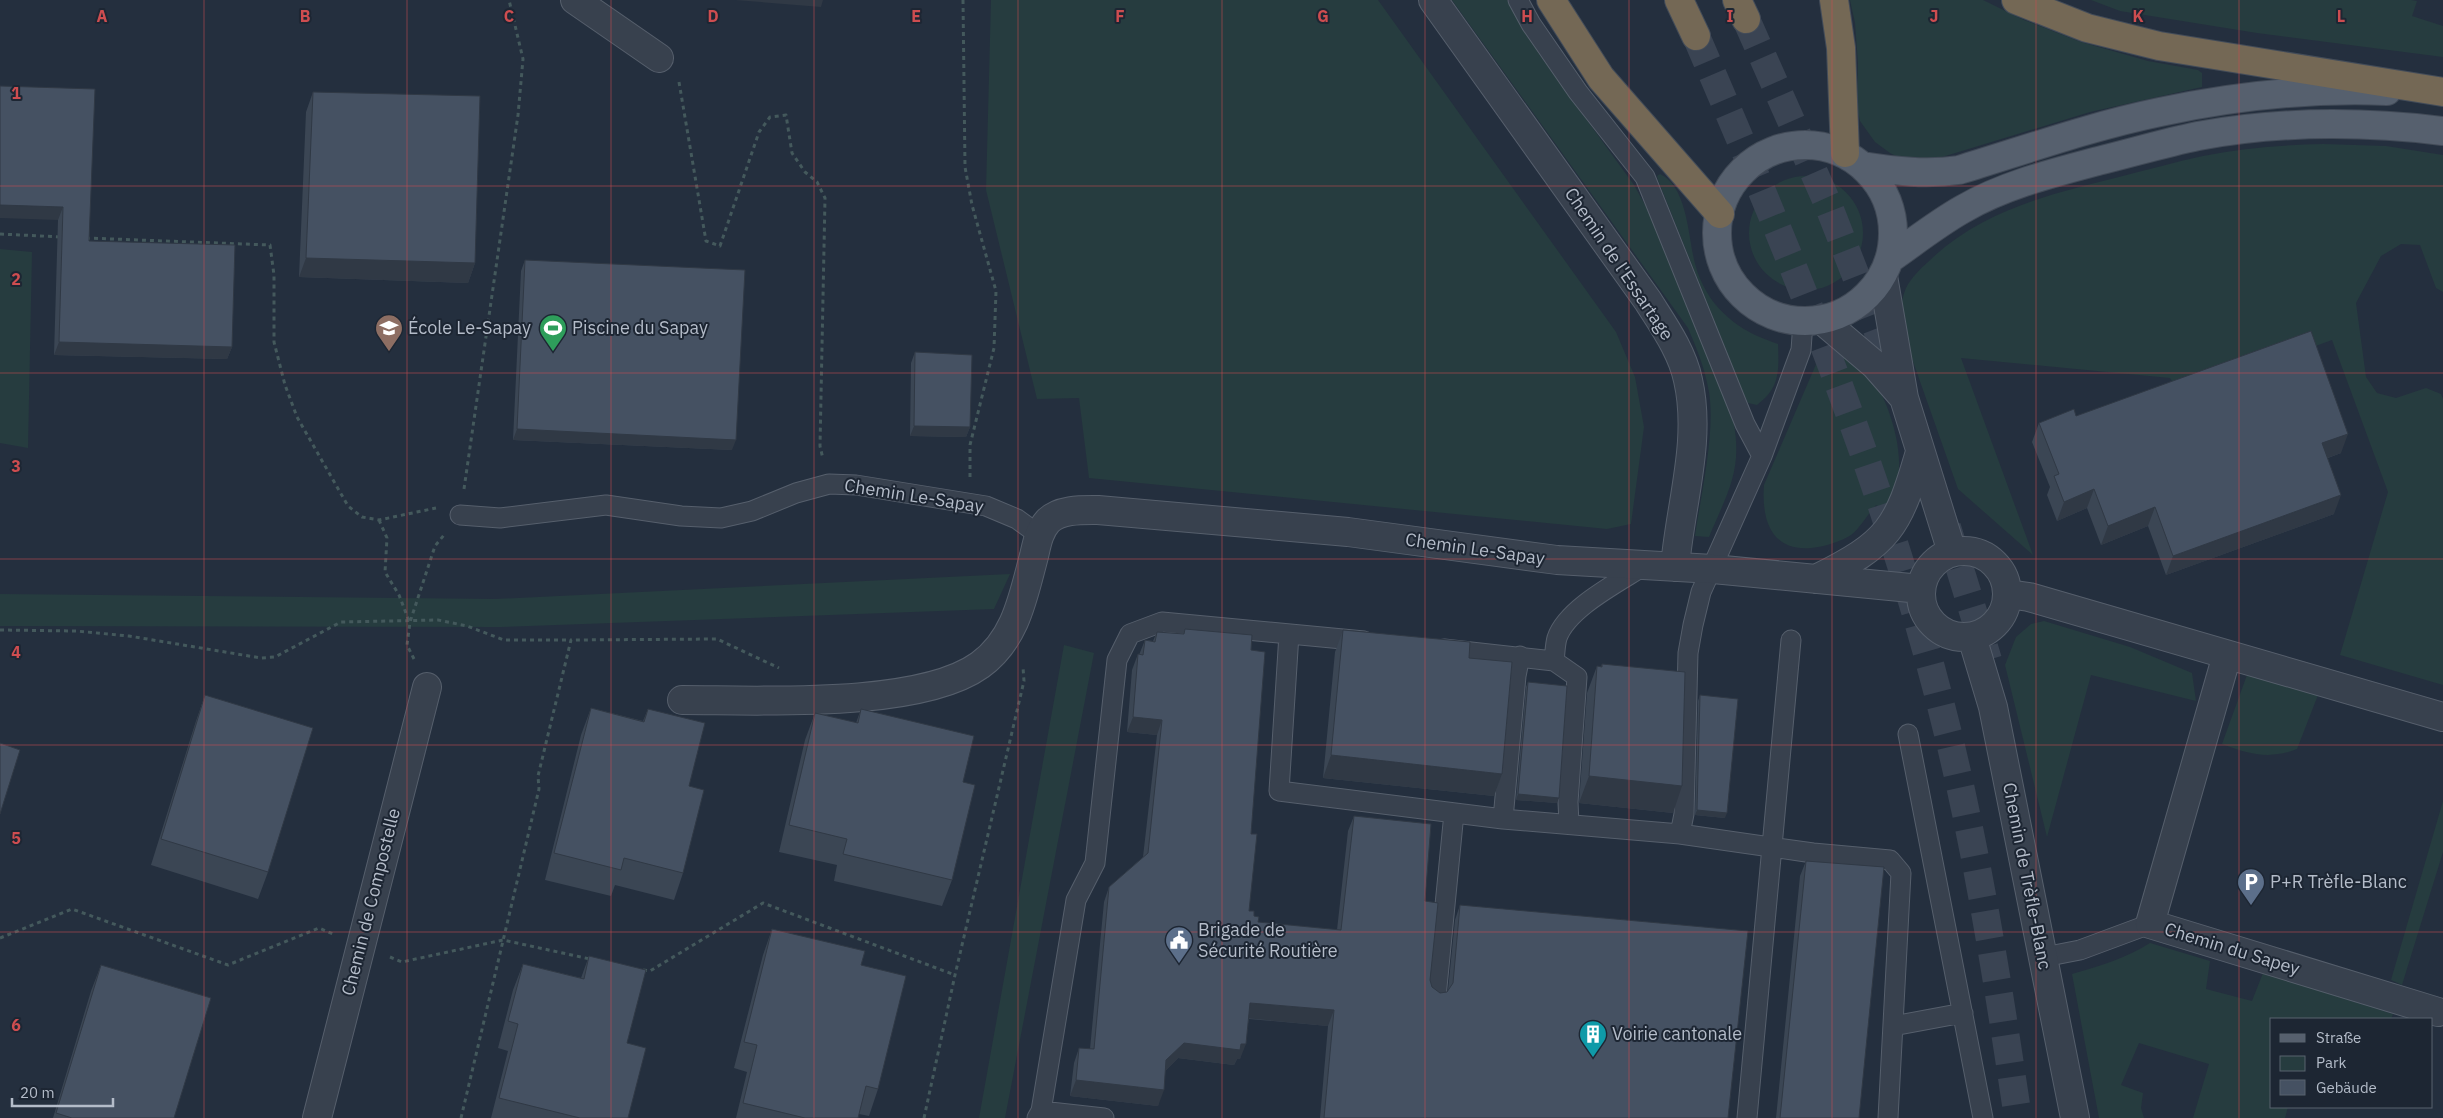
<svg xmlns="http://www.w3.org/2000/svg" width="2443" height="1118" font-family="'IBM Plex Sans',sans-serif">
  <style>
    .green { fill: #263c3f }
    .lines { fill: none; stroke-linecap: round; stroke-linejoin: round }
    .highway-tunnel { stroke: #3a4453; stroke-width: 28; stroke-dasharray: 28 14; stroke-linecap: butt }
    .lane-casing { stroke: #565f6c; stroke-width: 21 }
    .street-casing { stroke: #565f6c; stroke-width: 30 }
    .primary-casing { stroke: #414a57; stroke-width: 30 }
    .highway-casing { stroke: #434c59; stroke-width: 30 }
    .path { stroke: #44595c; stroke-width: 3; stroke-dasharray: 4 4; stroke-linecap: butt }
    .lane { stroke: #38414e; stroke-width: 19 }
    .street { stroke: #38414e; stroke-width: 28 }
    .primary { stroke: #56606e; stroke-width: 28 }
    .highway { stroke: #746855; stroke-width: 28 }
    .wall { fill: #3b4654 }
    .shaded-wall { fill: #303945 }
    .building { fill: #455162; stroke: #303945 }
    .grid { fill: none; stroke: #ce4d50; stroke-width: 1; stroke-opacity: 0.55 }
    .labels { text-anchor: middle; stroke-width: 4; stroke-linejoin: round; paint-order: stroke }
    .street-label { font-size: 18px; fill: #b4bcc9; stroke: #1d2633 }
    .poi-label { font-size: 18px; fill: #b4bcc9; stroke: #1d2633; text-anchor: start }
    .grid-label { font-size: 16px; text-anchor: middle; font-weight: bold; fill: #ce4d50; stroke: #1d2633; stroke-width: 4; stroke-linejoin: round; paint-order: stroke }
  </style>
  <rect width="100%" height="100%" fill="#242f3e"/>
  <path class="green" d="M991,0H1378L1616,332L1635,377L1644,427L1631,524L1607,529L1089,478L1079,398L1037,399L986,190Z
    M1452,0H1507L1539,54L1634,185L1654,221L1732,414C1744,469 1729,489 1709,537L1695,536C1701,494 1717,426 1708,387C1704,366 1696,347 1688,328Z
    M1850,0H1983L2024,20L2081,42L2148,61L2198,70L2202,73V87L2090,112L1929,161L1904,160L1890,153L1875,142L1860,121L1857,108L1858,63L1855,23Z
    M2091,0H2411L2417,1L2412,16L2443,26V57L2257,33L2120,11Z
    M2323,144L2386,146L2443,155V292L2436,288L2420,245L2401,244L2381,256L2356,303L2366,377L2377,393L2396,398L2426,388L2441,394L2443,399V685L2340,655L2388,492L2332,340L2238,374L2174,385L2170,378L1961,358L2033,555L1958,489L1904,336C1901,320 1899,304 1906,288C1911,278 1920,269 1928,262C1980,211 2050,194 2119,177C2147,170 2175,162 2203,156C2243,148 2283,145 2323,144Z
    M1660,174C1689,187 1688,242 1696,267C1699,279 1707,294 1715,304C1734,326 1752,335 1778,344C1779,371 1780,388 1757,405L1748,403L1744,395L1658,180L1657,176Z
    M1749 233a57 57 0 1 1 114 0a57 57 0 1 1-114 0Z
    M0,249L32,252L28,448L0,443Z
    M1830,349C1837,352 1845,354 1852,358C1881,375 1901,435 1899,468C1899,483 1893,499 1887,513L1876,505C1868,514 1860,528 1851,535C1841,541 1829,545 1818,547C1774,555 1761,524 1764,485L1820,355Z
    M1010,574L994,609L501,627L0,626V594L496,599Z
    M2044,621L2130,647L2192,673L2196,701L2091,675L2047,837L2005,665L2016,637L2031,624Z
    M1064,645L1094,653L1005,1118H979Z
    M2247,675L2318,695L2297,749C2270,760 2248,754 2222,744Z
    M2443,801V852L2402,985L2391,980Z
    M2150,943L2210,961L2206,989L2252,1001L2263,973L2393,1014L2391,1019H2272V1107H2288L2285,1118H2193L2209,1064L2139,1043L2121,1085L2143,1093L2141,1108L2144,1118H2099L2072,974C2099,966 2127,958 2150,943Z"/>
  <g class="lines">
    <path class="highway-tunnel" d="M1746,19L1827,202L1894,373
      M1696,36C1789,252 1880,469 1939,698C1975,836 1997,977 2018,1118
      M1947,527L1988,660"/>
    <g class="lane-casing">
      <path id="lane" d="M1518,0L1531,24L1578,92L1645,177L1745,424L1762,456
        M460,515L500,518L606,505L681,516L721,518L752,511L796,493L829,484L856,485L986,506L1017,519L1039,535
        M1289,634L1279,791L1503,819L1680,834L1813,853L1890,860L1901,873L1888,1118
        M1444,649L1554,661L1577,677L1568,802L1569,824
        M1554,661C1555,654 1555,645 1557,638C1567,608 1619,582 1645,565
        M1908,734L1983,1118
        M1503,819L1516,676L1520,656
        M1680,834L1684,814L1688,653L1693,625L1701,592L1762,456L1801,350L1803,322
        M2044,957L2080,950L2150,924
        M1436,997L1454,813
        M1893,1026L1963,1013
        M1041,1111L1104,1118
        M1037,1118L1041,1111L1076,900L1095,863L1117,660L1130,634L1162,622L1364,641
        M1747,1118L1791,640"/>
    </g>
    <g class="street-casing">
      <path id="street" d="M575,0L659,58
        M1433,0L1648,301C1663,325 1682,351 1688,380C1702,441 1680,505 1675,567
        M1883,276L1904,398L1952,552
        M1822,320L1875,365L1904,398
        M1921 594a43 43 0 1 1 86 0a43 43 0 1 1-86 0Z
        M1816,579C1889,543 1898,528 1920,452
        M2008,594L2029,597L2443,717
        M1972,637L1993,707L2075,1118
        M2227,655L2150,924L2438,1012
        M682,700C757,700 919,709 980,665C1016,639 1023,597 1034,556C1037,543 1039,531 1048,521C1060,509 1083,510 1098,510L1348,532L1557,560L1713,569L1921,589
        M317,1118L427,687"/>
    </g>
    <g class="primary-casing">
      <path id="primary" d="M1717 233a88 88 0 1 1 176 0a88 88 0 1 1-176 0Z
        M1862,166C1895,171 1926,175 1959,170C2025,150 2092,126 2160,112C2234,96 2311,88 2387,91
        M1891,258C1914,242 1938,223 1963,209C2004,185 2053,173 2098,161C2131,153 2164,143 2198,136C2279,121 2361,121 2443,131"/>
    </g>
    <g class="highway-casing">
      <path id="highway" d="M1551,0L1601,78L1720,214
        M1679,0L1696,36
        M1737,0L1746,19
        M1834,0L1841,48L1845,153
        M2016,0L2087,28L2159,46L2443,92"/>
    </g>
    <path class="path" d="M963,0L965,167L972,205L996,291L994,348L970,445V477
      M679,82L706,241L720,246L759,132L770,117L786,115L792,153L805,172L817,182L825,198L820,446L823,459
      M0,234L62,237
      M86,238L270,245L274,275V342L285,385L297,417L348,506L362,517L379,520L436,508
      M464,489L518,115L523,59L509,0
      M379,520L387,538L385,572L399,595L409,621
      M0,630L76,631L129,636L261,658L275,657L341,622L438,620L467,626L504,640H571
      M414,659L407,645L410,622L435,546L444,535
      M0,938L72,909L228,965L319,928L333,934
      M390,957L402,962L503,940L590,959
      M643,970L650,971L763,903L955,975
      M461,1118L539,789L538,776L571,640L717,639L779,668
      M924,1118L955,975L1024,681L1023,667"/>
    <use href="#lane" class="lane"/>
    <use href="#street" class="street"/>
    <use href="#primary" class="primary"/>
    <use href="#highway" class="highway"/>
  </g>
  <path class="wall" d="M0,86L89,241L232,347L227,359L54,355L58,220Z
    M313,92L475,263L468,283L299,277L306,112Z
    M525,260L732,450L513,440L521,271Z
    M915,352L970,427L966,437L910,436L911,363Z
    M2039,423L2341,453L2328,458L2334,514L2166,575L2148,526L2101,545L2087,508L2057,521L2047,495L2050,487L2032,442Z
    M1185,629L1251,650V834L1249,911L1258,922L1337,930L1348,831L1354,816L1425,901L1430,980L1432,987L1440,993L1447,992L1448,990L1455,920L1460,905L1728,1118H1320L1328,1026L1249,1019L1240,1059H1237L1234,1065L1178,1058L1165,1071L1158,1106L1070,1096L1074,1063L1079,1048L1090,1049L1104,902L1109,887L1143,857L1157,735L1127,732L1132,670L1138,654L1139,655L1145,640L1153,641L1157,632L1183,634Z
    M1343,630L1469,658L1502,774L1494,796L1323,778L1335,652Z
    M1602,664L1673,813L1579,803L1587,693L1597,666L1601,667Z
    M1528,682L1557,803L1516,800L1526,687Z
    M205,695L268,872L258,899L151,865L196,721Z
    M1700,695L1725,818L1695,815L1698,701Z
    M591,708L643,721L648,709L689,786L683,873L674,900L615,885L611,896L545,880L581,735Z
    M861,709L963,782L952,880L942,906L834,881L837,865L779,852L805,740L815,713L856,723Z
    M1806,861L1859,1118H1776L1800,876Z
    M772,929L861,965L878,1089L869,1116L859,1114L858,1118H736L747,1072L734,1068L763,955Z
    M589,956L627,1043L628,1118H491L508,1051L498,1048L513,990L523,964L581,978Z
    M101,965L174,1118H53L91,991Z"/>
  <path class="shaded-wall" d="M735,0H823L821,7Z
    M0,205L63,207L58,220L0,218Z
    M306,258L475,263L468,283L299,277Z
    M59,342L232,347L227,359L54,355Z
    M914,426L970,427L966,437L910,436Z
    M517,429L736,440L732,450L513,440Z
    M2348,434L2341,453L2316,462L2322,443Z
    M2094,489L2087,508L2057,521L2064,502Z
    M2341,495L2334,514L2166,575L2173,556Z
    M2155,507L2148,526L2101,545L2108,526Z
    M1133,717L1162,720L1157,735L1127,732Z
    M1331,755L1502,774L1494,796L1323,778Z
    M1589,776L1682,786L1673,813L1579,803Z
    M1518,794L1559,798L1557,803L1516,800Z
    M1697,810L1727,813L1725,818L1695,815Z
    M1250,1003L1334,1010L1328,1026L1245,1018Z
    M1184,1043L1241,1044H1246L1240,1059H1237L1234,1065L1178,1058L1161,1075L1166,1060Z
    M1076,1080L1164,1090L1158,1106L1070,1096Z"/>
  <path class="building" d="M0,86L95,89L89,241L235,245L232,347L59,342L63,207L0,205Z
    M313,92L480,96L475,263L306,258Z
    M525,260L745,270L736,440L517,429Z
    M2311,331L2348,434L2322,443L2341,495L2173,556L2155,507L2108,526L2094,489L2064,502L2054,476L2059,474L2039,423L2074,409L2076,416Z
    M915,352L972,355L970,427L914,426Z
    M1185,629L1252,635L1251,650L1265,652L1251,834H1257L1249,911H1254V916L1259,917L1258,922L1341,930L1354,816L1431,824L1425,901L1438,903L1430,980L1432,987L1440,993L1447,992L1453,983L1460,905L1748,931L1728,1118H1324L1334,1010L1250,1003L1246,1044H1241L1240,1050L1184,1043L1166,1060L1164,1090L1076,1080L1079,1048L1094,1049L1109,887L1148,853L1162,720L1133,717L1138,654L1143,655L1145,640L1155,642L1157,632L1184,634Z
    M1343,630L1470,642L1469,658L1512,662L1502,774L1331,755Z
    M1602,664L1685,672L1682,786L1589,776L1597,666L1602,667Z
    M1528,682L1567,686L1559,798L1518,794Z
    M205,695L313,728L268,872L161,839Z
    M1700,695L1738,699L1727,813L1697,810Z
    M591,708L644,722L648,709L705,723L689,786L704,790L683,873L624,858L621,870L554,853Z
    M861,709L974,736L963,782L975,785L952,880L843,854L847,839L789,825L815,713L858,723Z
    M0,743L20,750L0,814Z
    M1806,861L1884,867L1859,1118H1780Z
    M772,929L865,951L861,965L906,976L878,1089L866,1086L858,1118H805L743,1103L757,1045L744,1042Z
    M589,956L646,970L627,1043L646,1048L628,1118H580L499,1098L518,1024L508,1021L523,964L584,979Z
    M101,965L211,998L174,1118H72L56,1113Z"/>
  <path class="grid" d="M204,0V1118M407,0V1118M611,0V1118M814,0V1118M1018,0V1118M1222,0V1118M1425,0V1118M1629,0V1118M1832,0V1118M2036,0V1118M2239,0V1118M0,186H2443M0,373H2443M0,559H2443M0,745H2443M0,932H2443"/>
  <defs>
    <g id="school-pin" transform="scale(1.4375)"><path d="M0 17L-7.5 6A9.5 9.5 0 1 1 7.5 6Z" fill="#8d6e63" stroke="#1d2633"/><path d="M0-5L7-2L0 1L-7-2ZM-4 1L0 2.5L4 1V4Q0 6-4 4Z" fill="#fff"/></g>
    <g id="stadium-pin" transform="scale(1.4375)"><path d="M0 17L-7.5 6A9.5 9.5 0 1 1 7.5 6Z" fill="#2e9e5b" stroke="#1d2633"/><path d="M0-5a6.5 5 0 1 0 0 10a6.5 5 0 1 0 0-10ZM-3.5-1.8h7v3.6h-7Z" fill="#fff"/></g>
    <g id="parking-pin" transform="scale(1.4375)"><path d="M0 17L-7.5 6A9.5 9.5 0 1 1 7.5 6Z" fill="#5c6f8a" stroke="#1d2633"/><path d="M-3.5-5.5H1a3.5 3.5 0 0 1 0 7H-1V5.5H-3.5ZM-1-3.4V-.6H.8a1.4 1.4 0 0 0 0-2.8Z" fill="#fff"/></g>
    <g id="civic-pin" transform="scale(1.4375)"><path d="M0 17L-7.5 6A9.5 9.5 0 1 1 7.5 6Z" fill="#5c6f8a" stroke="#1d2633"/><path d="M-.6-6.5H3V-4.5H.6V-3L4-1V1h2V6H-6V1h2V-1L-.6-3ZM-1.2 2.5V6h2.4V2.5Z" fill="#fff"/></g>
    <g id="building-pin" transform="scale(1.4375)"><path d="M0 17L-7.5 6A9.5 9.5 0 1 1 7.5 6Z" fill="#0f9aa8" stroke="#1d2633"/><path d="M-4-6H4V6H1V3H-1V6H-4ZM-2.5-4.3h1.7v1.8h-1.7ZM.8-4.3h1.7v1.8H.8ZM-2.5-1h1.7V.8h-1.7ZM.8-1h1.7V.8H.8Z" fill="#fff"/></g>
  </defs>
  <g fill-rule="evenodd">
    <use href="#school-pin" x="389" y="328"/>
    <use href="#stadium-pin" x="553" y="328"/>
    <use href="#parking-pin" x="2251" y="882"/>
    <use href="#civic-pin" x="1179" y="940"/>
    <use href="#building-pin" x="1593" y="1034"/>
  </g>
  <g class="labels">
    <g class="street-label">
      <text transform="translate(1619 264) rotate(56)" y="6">Chemin de l'Essartage</text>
      <text transform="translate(914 496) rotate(9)" y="6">Chemin Le-Sapay</text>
      <text transform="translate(1475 549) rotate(8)" y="6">Chemin Le-Sapay</text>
      <text transform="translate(2027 876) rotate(79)" y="6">Chemin de Trèfle-Blanc</text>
      <text transform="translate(371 902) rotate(-76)" y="6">Chemin de Compostelle</text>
      <text transform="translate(2232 949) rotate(17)" y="6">Chemin du Sapey</text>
    </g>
    <g class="poi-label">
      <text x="408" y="334">École Le-Sapay</text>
      <text x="572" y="334">Piscine du Sapay</text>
      <text x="2270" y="888">P+R Trèfle-Blanc</text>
      <text x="1198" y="936">Brigade de<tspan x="1198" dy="21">Sécurité Routière</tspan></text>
      <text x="1612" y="1040">Voirie cantonale</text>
    </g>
  </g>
  <g class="grid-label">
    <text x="102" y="22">A</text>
    <text x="305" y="22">B</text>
    <text x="509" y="22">C</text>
    <text x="713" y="22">D</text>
    <text x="916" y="22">E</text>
    <text x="1120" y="22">F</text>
    <text x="1323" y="22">G</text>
    <text x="1527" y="22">H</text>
    <text x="1730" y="22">I</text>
    <text x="1934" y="22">J</text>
    <text x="2138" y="22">K</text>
    <text x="2341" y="22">L</text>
    <text x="16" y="99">1</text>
    <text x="16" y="285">2</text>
    <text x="16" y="472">3</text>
    <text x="16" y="658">4</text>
    <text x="16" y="844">5</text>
    <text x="16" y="1031">6</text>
  </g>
  <rect x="2270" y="1018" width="162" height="90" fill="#1d2633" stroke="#59626f"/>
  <rect x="2280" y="1034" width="25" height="8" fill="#56606e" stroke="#59626f"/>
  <text x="2316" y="1043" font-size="15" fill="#b4bcc9">Straße</text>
  <rect x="2280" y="1056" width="25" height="15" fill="#263c3f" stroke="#59626f"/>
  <text x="2316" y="1068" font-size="15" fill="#b4bcc9">Park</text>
  <rect x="2280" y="1080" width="25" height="15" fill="#455162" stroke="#59626f"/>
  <text x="2316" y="1093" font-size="15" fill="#b4bcc9">Gebäude</text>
  <path d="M12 1098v8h101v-8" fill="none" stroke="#b4bcc9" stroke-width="2.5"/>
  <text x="20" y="1098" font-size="15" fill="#b4bcc9" stroke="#1d2633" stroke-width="4" paint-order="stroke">20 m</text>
</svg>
